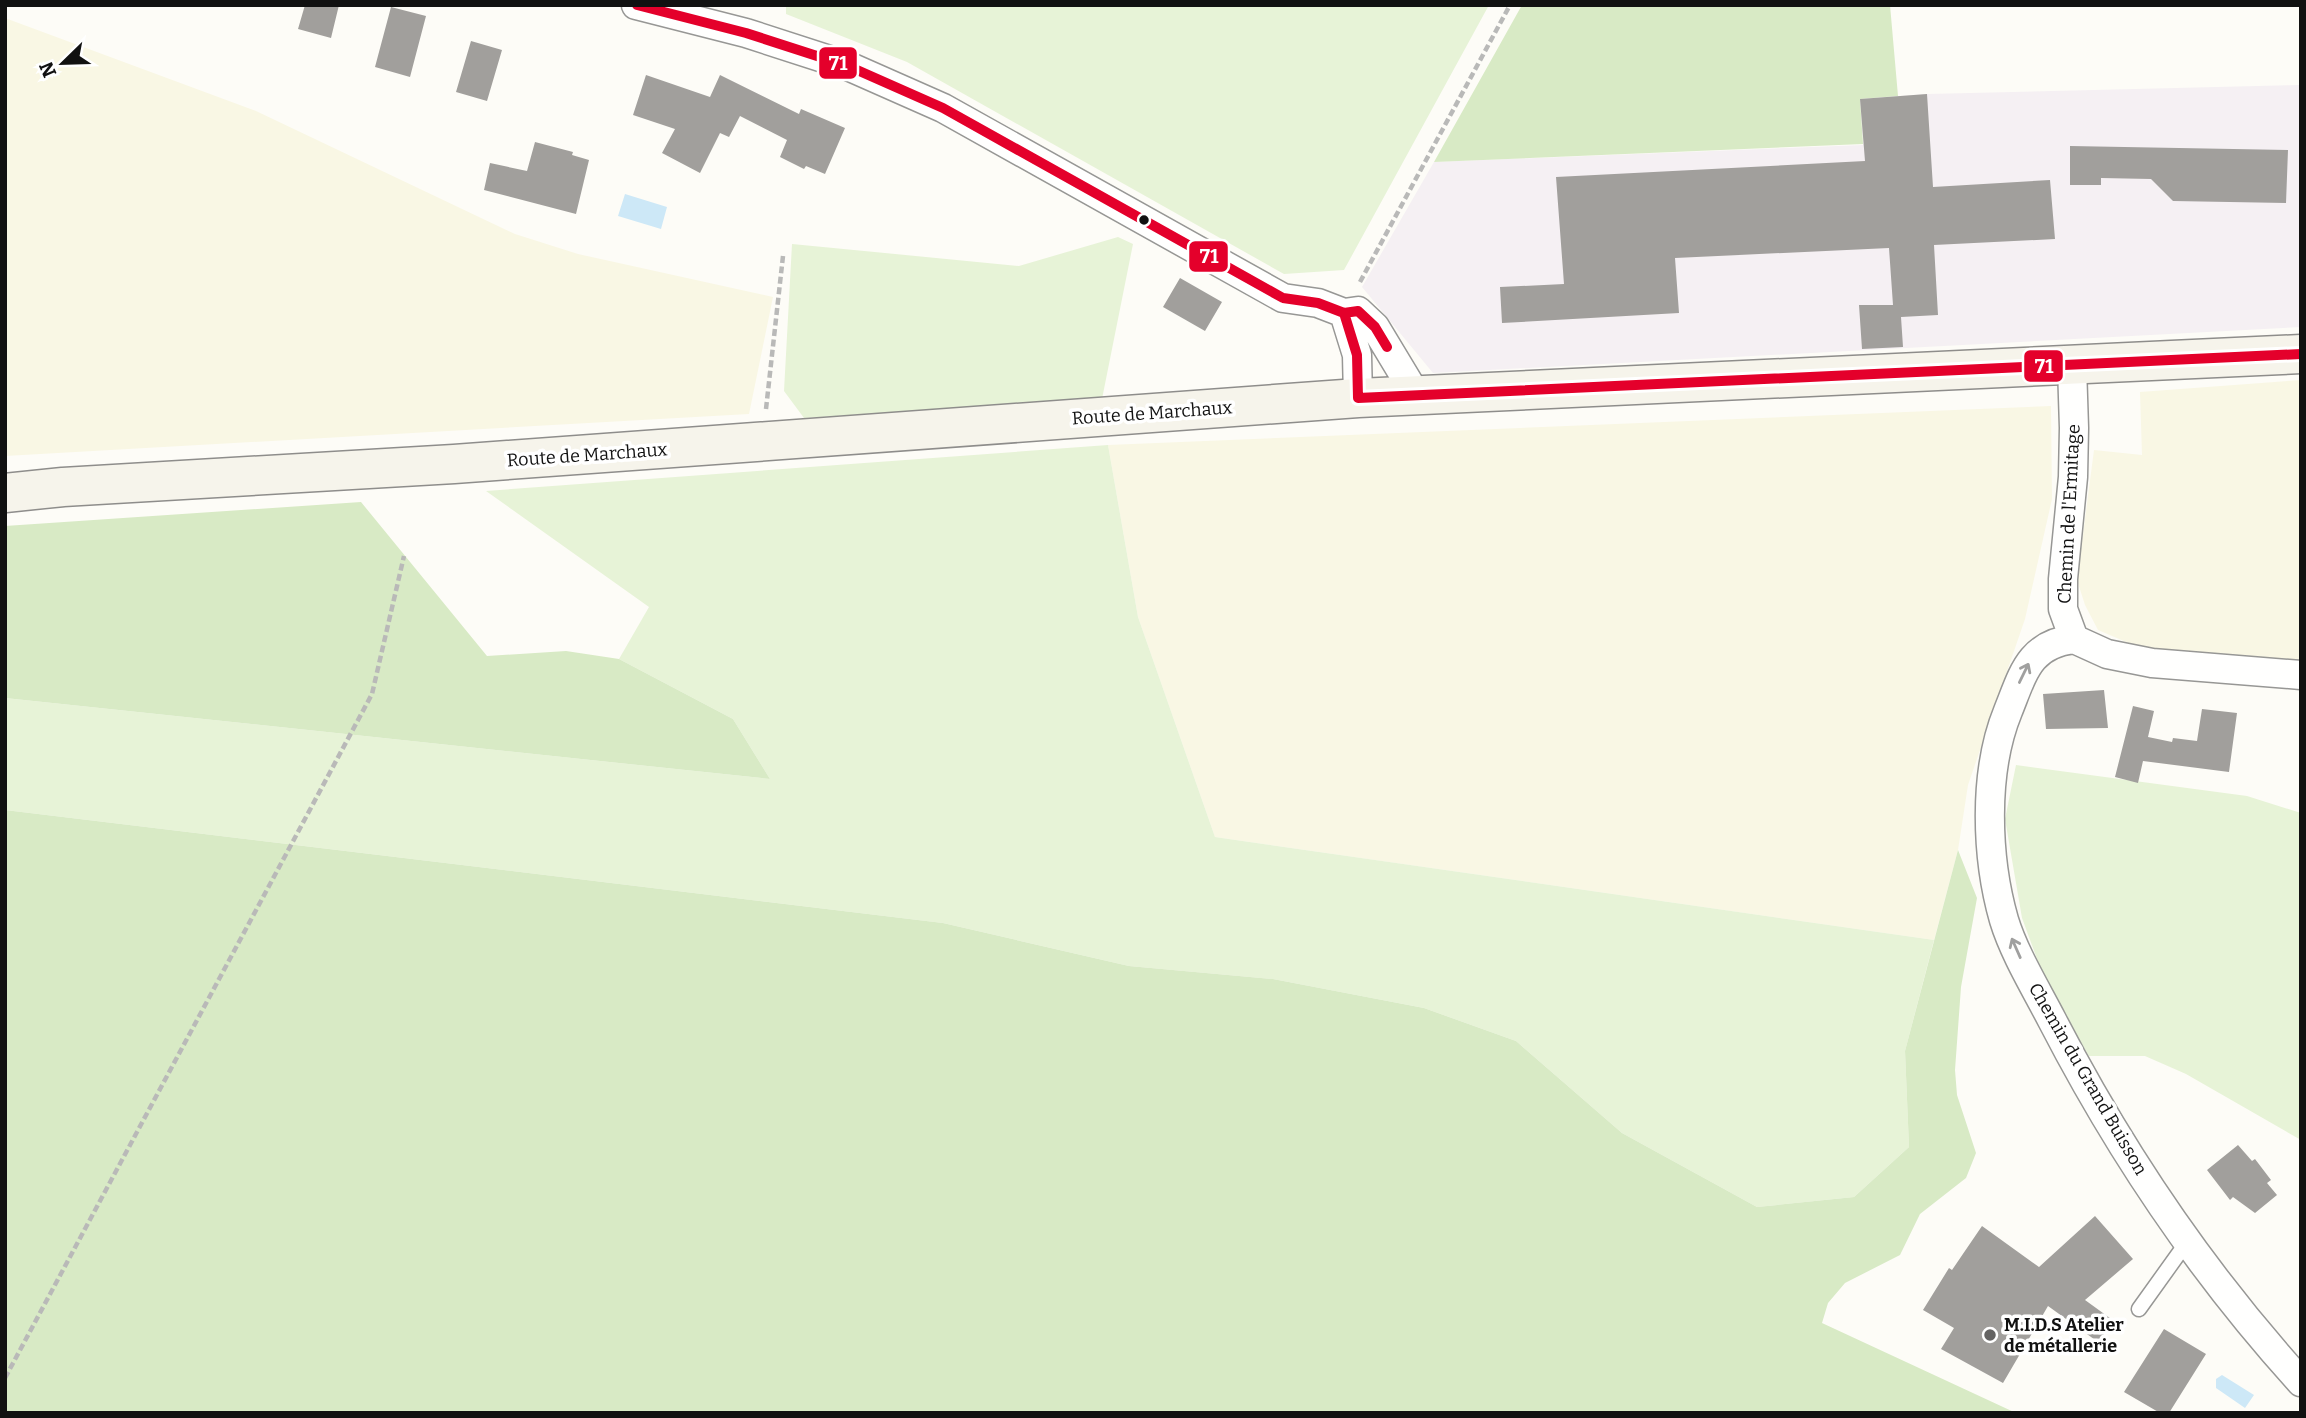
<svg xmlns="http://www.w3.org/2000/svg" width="2306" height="1418" font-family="Bitter,serif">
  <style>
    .industrial { fill: #f5f0f3 }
    .farmland { fill: #f9f7e4 }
    .green { fill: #e7f3d7 }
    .forest { fill: #d8eac5 }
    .water { fill: #cde8f7 }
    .building { fill: #a19f9c }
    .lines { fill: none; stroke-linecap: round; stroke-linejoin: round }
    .service-casing { stroke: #979795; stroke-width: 17 }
    .minor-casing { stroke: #979795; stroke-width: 31 }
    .secondary-casing { stroke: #8e8d8b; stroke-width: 41 }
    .path { stroke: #b9b9b8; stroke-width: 4.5; stroke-dasharray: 7 3.5; stroke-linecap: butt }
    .service { stroke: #fffffe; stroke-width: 14 }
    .minor { stroke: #fffffe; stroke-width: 28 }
    .secondary { stroke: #f6f4eb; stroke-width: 38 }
    .bus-1-casing { stroke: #fff; stroke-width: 16 }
    .bus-1 { stroke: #e4002b; stroke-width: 10 }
    .oneway { stroke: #a0a09f }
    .bus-dot { fill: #111; stroke: #fff; stroke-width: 2.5 }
    .poi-dot { fill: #646362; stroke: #fff; stroke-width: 2.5 }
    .labels { text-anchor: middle; stroke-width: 7; stroke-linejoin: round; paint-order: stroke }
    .street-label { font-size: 18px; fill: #111; stroke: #fff }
    .poi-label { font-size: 18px; font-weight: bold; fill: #111; stroke: #fff; text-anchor: start }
    .line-badge { stroke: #fff; stroke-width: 2.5 }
    .badge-label { font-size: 19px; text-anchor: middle; font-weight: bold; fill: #fff }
  </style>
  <rect width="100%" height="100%" fill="#fdfcf7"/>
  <path class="industrial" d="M2301,85V327L1433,373L1362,287L1434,162L1863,145L1860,99L1927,94Z"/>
  <path class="farmland" d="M5,18L256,111L515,234L578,254L773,297L749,414L5,456Z
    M2301,380V666L2145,650L2098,630L2085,605L2077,580L2094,450L2142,455L2140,392Z
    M2051,406L2052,499L2025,619L1968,785L1958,850L1934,940L1215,837L1138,617L1108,445Z"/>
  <path class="green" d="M786,5H1489L1344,270L1284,274L907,62L786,14Z
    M1118,237L1133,244L1102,399L804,418L784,391L792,244L1019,266Z
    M1108,445L1138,617L1215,837L1934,940L1905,1051L1909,1147L1854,1197L1757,1207L1622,1133L1516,1041L1424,1008L1273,979L1129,966L943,923L5,810V698L770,779L733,719L619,659L649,607L486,491Z
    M2016,765L2247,796L2301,813V1140L2186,1074L2145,1056H2089L2047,986L2022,918L2005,819Z"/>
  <path class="forest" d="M1522,5H1890L1898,96L1860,99L1863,144L1434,162Z
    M361,502L487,656L566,651L619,659L733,719L770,779L5,698V526Z
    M5,810L943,923L1129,966L1273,979L1424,1008L1516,1041L1622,1133L1757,1207L1854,1197L1909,1147L1905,1051L1958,850L1977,898L1961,987L1955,1070L1957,1095L1976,1153L1966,1178L1920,1214L1900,1255L1845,1283L1828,1303L1822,1323L2016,1413H5Z"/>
  <path class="water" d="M625,194L667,207L661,229L618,216Z
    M2222,1375L2254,1395L2245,1408L2216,1388V1379Z"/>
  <path class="building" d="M305,5H339L331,38L298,29Z
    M391,7L426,16L410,77L375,67Z
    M471,41L502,50L487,101L456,92Z
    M646,75L710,97L720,75L799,114L801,109L845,128L825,174L806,166L804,169L780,157L787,140L740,116L729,137L720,133L700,173L662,153L675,129L633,115Z
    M1927,94L1933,187L2050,180L2055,239L1934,245L1938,315L1901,317L1903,347L1862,349L1859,305H1893L1889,248L1675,258L1679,313L1502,323L1500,287L1564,284L1556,177L1865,161L1860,99Z
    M535,142L573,152L572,155L589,160L576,214L484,190L490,163L527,171Z
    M2070,146L2288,150L2286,203L2173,201L2151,179L2101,178V185H2070Z
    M1180,278L1222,302L1205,331L1163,307Z
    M2104,690L2108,728L2046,729L2043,694Z
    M2133,706L2154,711L2148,737L2172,742L2173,738L2197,741L2202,709L2237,713L2229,772L2143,761L2138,783L2115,777Z
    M2238,1145L2252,1161L2255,1159L2271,1180L2267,1183L2277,1195L2255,1213L2233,1197L2230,1200L2207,1170Z
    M2095,1216L2133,1259L2085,1300L2114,1321L2098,1342L2048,1306L2003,1383L1941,1349L1954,1328L1923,1310L1949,1268L1952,1270L1982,1226L2039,1267Z
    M2164,1329L2206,1354L2169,1413H2160L2124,1392Z"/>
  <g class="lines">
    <g class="service-casing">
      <path id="service" d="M2139,1309L2187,1242"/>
    </g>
    <g class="minor-casing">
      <path id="minor" d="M636,5L746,33L848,66L943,108L1283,298L1318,303L1344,313L1358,311L1375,327L1416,395
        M1344,313L1357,355L1358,398
        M2072,366L2074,428L2073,477L2063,579V609L2074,639L2107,654L2152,663L2301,675
        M2074,639C2029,644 2023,674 2008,711C1983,772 1986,857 2004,920C2014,953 2036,989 2052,1020C2119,1150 2202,1273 2301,1382"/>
    </g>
    <g class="secondary-casing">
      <path id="secondary" d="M5,493L63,487L454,464L1358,398L2301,354"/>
    </g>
    <path class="path" d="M1360,282L1510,5
      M766,409L783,256
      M5,1378L372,694L404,556"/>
    <use href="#service" class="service"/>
    <use href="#minor" class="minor"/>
    <use href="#secondary" class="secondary"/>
    <g class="bus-1-casing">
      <path id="bus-1" d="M637,5L746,33L848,66L943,108L1283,298L1318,303L1344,313L1358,311L1375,327L1387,347
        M1344,313L1357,355L1358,398L2301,354"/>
    </g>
    <use href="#bus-1" class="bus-1"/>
  </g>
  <defs><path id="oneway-shaft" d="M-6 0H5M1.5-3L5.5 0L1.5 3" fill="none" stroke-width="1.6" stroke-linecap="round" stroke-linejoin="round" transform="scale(1.75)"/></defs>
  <g class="oneway">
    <use href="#oneway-shaft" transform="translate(2024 673) rotate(-64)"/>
    <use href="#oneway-shaft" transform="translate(2016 948) rotate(-114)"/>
  </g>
  <circle class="bus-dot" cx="1144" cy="220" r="6"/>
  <circle class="poi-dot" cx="1990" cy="1335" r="7"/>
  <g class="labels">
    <g class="street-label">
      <text transform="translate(1152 413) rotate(-4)" y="6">Route de Marchaux</text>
      <text transform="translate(587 455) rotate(-4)" y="6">Route de Marchaux</text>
      <text transform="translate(2069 514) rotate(-87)" y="6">Chemin de l'Ermitage</text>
      <text transform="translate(2088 1079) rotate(60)" y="6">Chemin du Grand Buisson</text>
    </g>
    <g class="poi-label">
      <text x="2004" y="1331">M.I.D.S Atelier<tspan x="2004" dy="21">de métallerie</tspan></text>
    </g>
  </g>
  <g class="line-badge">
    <rect x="818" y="46" width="40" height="34" rx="7" fill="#e4002b"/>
    <rect x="1188" y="240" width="41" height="33" rx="7" fill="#e4002b"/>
    <rect x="2023" y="349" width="41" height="34" rx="7" fill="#e4002b"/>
  </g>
  <g class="badge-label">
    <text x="838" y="70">71</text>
    <text x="1209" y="263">71</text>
    <text x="2044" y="373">71</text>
  </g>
  <rect width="2306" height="1418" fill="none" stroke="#111111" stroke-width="14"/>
  <g transform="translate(63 63) rotate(247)" stroke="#ffffff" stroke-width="5" paint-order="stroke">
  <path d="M0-5L12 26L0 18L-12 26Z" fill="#111111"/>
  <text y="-10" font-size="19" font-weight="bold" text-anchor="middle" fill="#111111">N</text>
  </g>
</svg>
